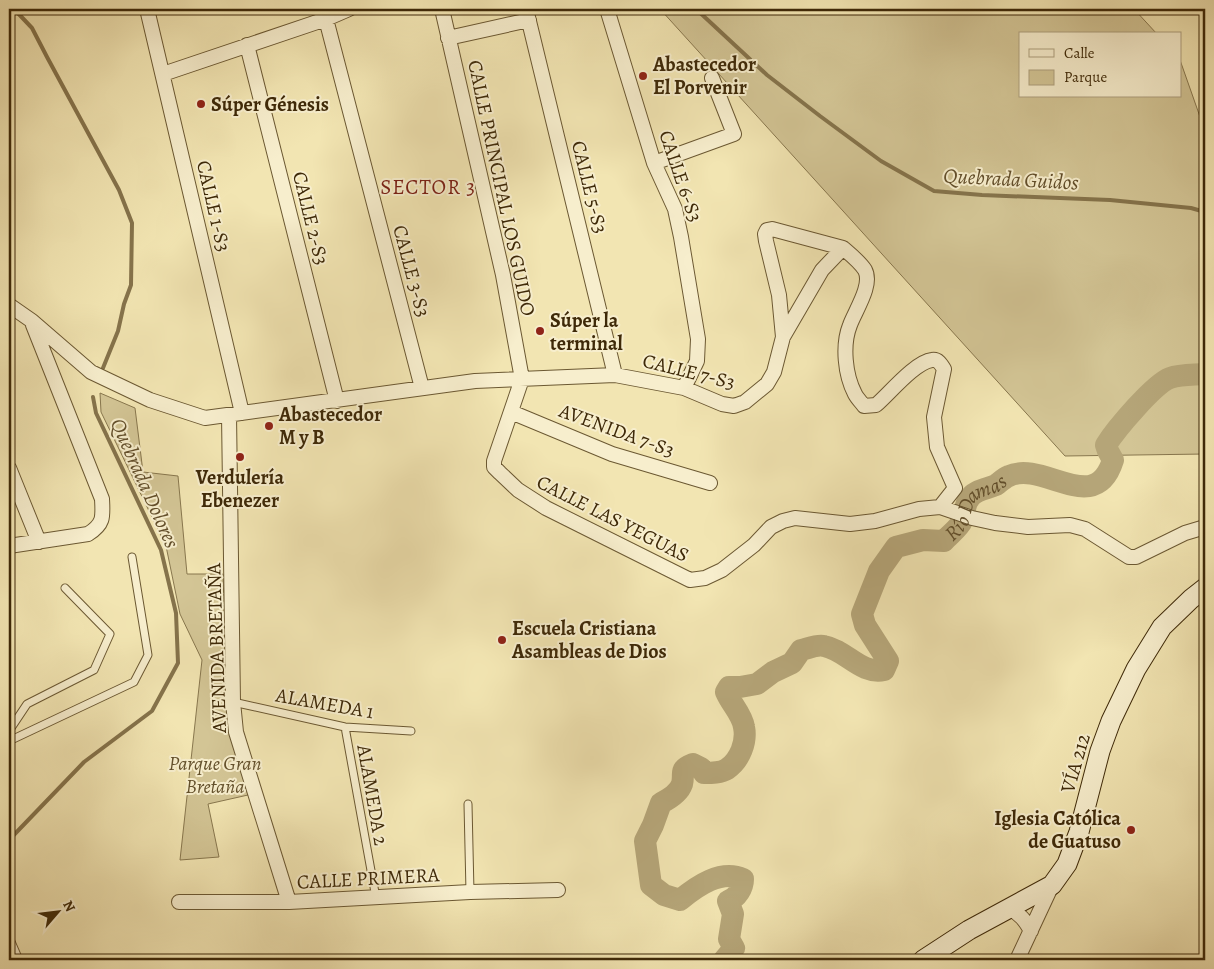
<svg xmlns="http://www.w3.org/2000/svg" width="1214" height="969" font-family="Alegreya,serif">
  <style>
    .green { fill: #d3c595; stroke: #88774e }
    .lines { fill: none; stroke-linecap: round; stroke-linejoin: round }
    .stream { stroke: #85734b; stroke-width: 4 }
    .river { stroke: #b5a578; stroke-width: 22 }
    .lane-casing { stroke: #6b5832; stroke-width: 9 }
    .street-casing { stroke: #6b5832; stroke-width: 16 }
    .secondary-casing { stroke: #3e2908; stroke-width: 21 }
    .lane { stroke: #f7eecd; stroke-width: 7 }
    .street { stroke: #f7eecd; stroke-width: 14 }
    .secondary { stroke: #f7eecd; stroke-width: 19 }
    .poi-dot { fill: #8f2418; stroke: #f7eecd; stroke-width: 2 }
    .labels { text-anchor: middle; stroke-width: 4; stroke-linejoin: round; paint-order: stroke }
    .poi-label { font-size: 20px; font-weight: bold; fill: #3e2908; stroke: #f7eecd; text-anchor: start }
    .street-label { font-size: 20px; fill: #3e2908; stroke: #f7eecd }
    .park-label { font-size: 20px; font-style: italic; fill: #63502b; stroke: #f7eecd }
    .water-label { font-size: 21px; font-style: italic; fill: #624e2a; stroke: #f7eecd }
    .neighbourhood-label { font-size: 21px; letter-spacing: 1px; fill: #7a1f14; stroke: #f7eecd }
  </style>
  <rect width="100%" height="100%" fill="#f2e5b2"/>
  <filter id="stains"><feTurbulence type="fractalNoise" baseFrequency=".004" numOctaves="4"/><feColorMatrix values="0 0 0 0 .2 0 0 0 0 .09 0 0 0 0 .02 0 0 0 .5 -.17"/></filter>
  <radialGradient id="worn" r=".72"><stop offset=".6" stop-color="#630" stop-opacity="0"/><stop offset="1" stop-color="#630" stop-opacity=".3"/></radialGradient>
  <path class="green" d="M660,9H1134L1157,34H1020V96H1180V60L1205,131V454L1065,456Z
    M100,393L135,408L143,472L178,476L187,574H223L226,677L230,732L248,795L208,804L219,857L180,860L202,660L180,614L166,546L101,412Z"/>
  <g class="lines">
    <path class="stream" d="M14,9L32,28L47,57L119,190L132,223L131,285L124,304L118,331L103,368
      M696,9L767,75L820,116L881,161L934,191L982,195L1110,200L1191,208L1205,212
      M9,840L84,762L152,711L178,663L176,613L161,550L96,413L93,397"/>
    <path class="river" id="s1" d="M724,960L734,948L729,939L733,914L728,901C737,898 743,888 743,879C721,869 697,886 680,900L664,895L651,885L645,841L653,825L661,803C669,799 679,793 682,784C685,772 678,770 693,764L701,768L704,773C711,773 721,773 727,769C740,760 747,742 744,727C742,714 731,704 726,692L729,687H740L757,684L773,672L792,663L801,650C807,649 817,644 824,646C846,650 861,675 884,670L888,661L865,625L862,614L879,571L896,547L923,540L944,541C949,535 959,528 962,521C965,515 964,505 969,499C974,490 987,489 996,485C1000,482 1004,478 1009,476C1044,460 1095,518 1113,460L1108,451L1106,445C1116,429 1154,384 1170,378C1181,374 1194,375 1205,374"/>
    <g class="lane-casing">
      <path id="lane" d="M233,702L345,727L411,731
        M345,727L376,898
        M9,731L27,704L94,670L110,634L65,588
        M9,741L134,682L148,655L132,557
        M468,804L470,892
        M9,937L19,960"/>
    </g>
    <g class="street-casing">
      <path id="street" d="M147,9L242,413
        M442,9L503,275L522,379L494,461V467L500,473L518,490L546,508L690,580L705,578L722,570L754,545L771,527L783,521L795,518L850,524L875,521L919,509L940,507L972,518L995,523L1028,527L1070,525L1085,529L1129,557H1136L1185,533L1205,527
        M526,9L615,375
        M607,9L654,163L675,209L681,237L698,339L697,361L684,388
        M326,19L422,388
        M448,38L529,20
        M247,45L337,401
        M163,74L326,19L349,9
        M654,163L734,134L712,78
        M9,305L32,321L91,372L150,400L205,418L475,381L615,375L684,388L722,404L734,406L745,402L767,384L774,372L783,337L822,270L843,248C850,254 860,262 865,270C873,285 855,311 850,325C842,345 845,375 855,394C857,398 861,402 864,406L876,405C889,394 915,362 932,360C938,359 941,364 944,369L934,417L937,447L955,488L940,507
        M783,337L779,295L766,241L765,234L767,230L772,229L843,248
        M511,412L612,454L710,483
        M229,415L233,702L236,732L289,902
        M9,468L39,542
        M9,546L88,534C104,524 103,517 102,499L33,325
        M179,902H289L470,892L558,890
        M1009,908C1020,914 1025,920 1031,931
        M1017,960L1052,885"/>
    </g>
    <g class="secondary-casing">
      <path id="secondary" d="M923,960L969,930L1052,885L1067,864L1079,832L1100,751L1111,721L1136,669L1162,627L1191,599L1205,588"/>
    </g>
    <use href="#lane" class="lane"/>
    <use href="#street" class="street"/>
    <use href="#secondary" class="secondary"/>
  </g>
  <g class="poi-dot">
    <circle cx="643" cy="76" r="5"/>
    <circle cx="201" cy="104" r="5"/>
    <circle cx="540" cy="331" r="5"/>
    <circle cx="269" cy="426" r="5"/>
    <circle cx="240" cy="457" r="5"/>
    <circle cx="502" cy="640" r="5"/>
    <circle cx="1131" cy="830" r="5"/>
  </g>
  <g class="labels">
    <g class="poi-label">
      <text x="653" y="71">Abastecedor<tspan x="653" dy="23">El Porvenir</tspan></text>
      <text x="211" y="111">Súper Génesis</text>
      <text x="550" y="327">Súper la<tspan x="550" dy="23">terminal</tspan></text>
      <text x="279" y="421">Abastecedor<tspan x="279" dy="23">M y B</tspan></text>
      <text x="240" y="484" text-anchor="middle">Verdulería<tspan x="240" dy="23">Ebenezer</tspan></text>
      <text x="512" y="635">Escuela Cristiana<tspan x="512" dy="23">Asambleas de Dios</tspan></text>
      <text x="1121" y="825" text-anchor="end">Iglesia Católica<tspan x="1121" dy="23">de Guatuso</tspan></text>
    </g>
    <g class="street-label">
      <text transform="translate(681 176) rotate(71)" y="7">CALLE 6-S3</text>
      <text transform="translate(590 187) rotate(76)" y="7">CALLE 5-S3</text>
      <text transform="translate(502 188) rotate(78)" y="7">CALLE PRINCIPAL LOS GUIDO</text>
      <text transform="translate(214 206) rotate(77)" y="7">CALLE 1-S3</text>
      <text transform="translate(311 218) rotate(76)" y="7">CALLE 2-S3</text>
      <text transform="translate(412 271) rotate(75)" y="7">CALLE 3-S3</text>
      <text transform="translate(689 371) rotate(14)" y="7">CALLE 7-S3</text>
      <text transform="translate(617 430) rotate(20)" y="7">AVENIDA 7-S3</text>
      <text transform="translate(613 518) rotate(27)" y="7">CALLE LAS YEGUAS</text>
      <text transform="translate(216 648) rotate(-92)" y="7">AVENIDA BRETAÑA</text>
      <text transform="translate(325 703) rotate(10)" y="7">ALAMEDA 1</text>
      <text transform="translate(1075 763) rotate(-74)" y="7">VÍA 212</text>
      <text transform="translate(373 795) rotate(80)" y="7">ALAMEDA 2</text>
      <text transform="translate(368 878) rotate(-3)" y="7">CALLE PRIMERA</text>
    </g>
    <g class="park-label">
      <text x="215" y="770">Parque Gran<tspan x="215" dy="23">Bretaña</tspan></text>
    </g>
    <g class="water-label">
      <text transform="translate(1011 179) rotate(3)" y="7">Quebrada Guidos</text>
      <text transform="translate(145 483) rotate(66)" y="7">Quebrada Dolores</text>
      <text dy="7" stroke="none"><textPath href="#s1" startOffset="880">Río Damas</textPath></text>
    </g>
    <g class="neighbourhood-label">
      <text x="428" y="194">SECTOR 3</text>
    </g>
  </g>
  <rect width="1214" height="969" fill="none" stroke="#f2e5b2" stroke-width="30"/>
  <rect x="10" y="10" width="1194" height="949" fill="none" stroke="#3e2908" stroke-width="2.5"/>
  <rect x="15" y="15" width="1184" height="939" fill="none" stroke="#3e2908"/>
  <rect x="1019" y="32" width="162" height="65" fill="#f7eecd" stroke="#ad9f7e"/>
  <rect x="1029" y="49" width="25" height="8" fill="#f7eecd" stroke="#ad9f7e"/>
  <text x="1064" y="58" font-size="15" fill="#3e2908">Calle</text>
  <rect x="1029" y="70" width="25" height="15" fill="#d3c595" stroke="#ad9f7e"/>
  <text x="1064" y="82" font-size="15" fill="#3e2908">Parque</text>
  <g transform="translate(58 912) rotate(62)" stroke="#f7eecd" stroke-width="4" paint-order="stroke">
  <path d="M0-4L9 19L0 12L-9 19Z" fill="#3e2908"/>
  <text y="-8" font-size="14" font-weight="bold" text-anchor="middle" fill="#3e2908">N</text>
  </g>
  <rect width="100%" height="100%" filter="url(#stains)"/>
  <rect width="100%" height="100%" fill="url(#worn)"/>
</svg>
